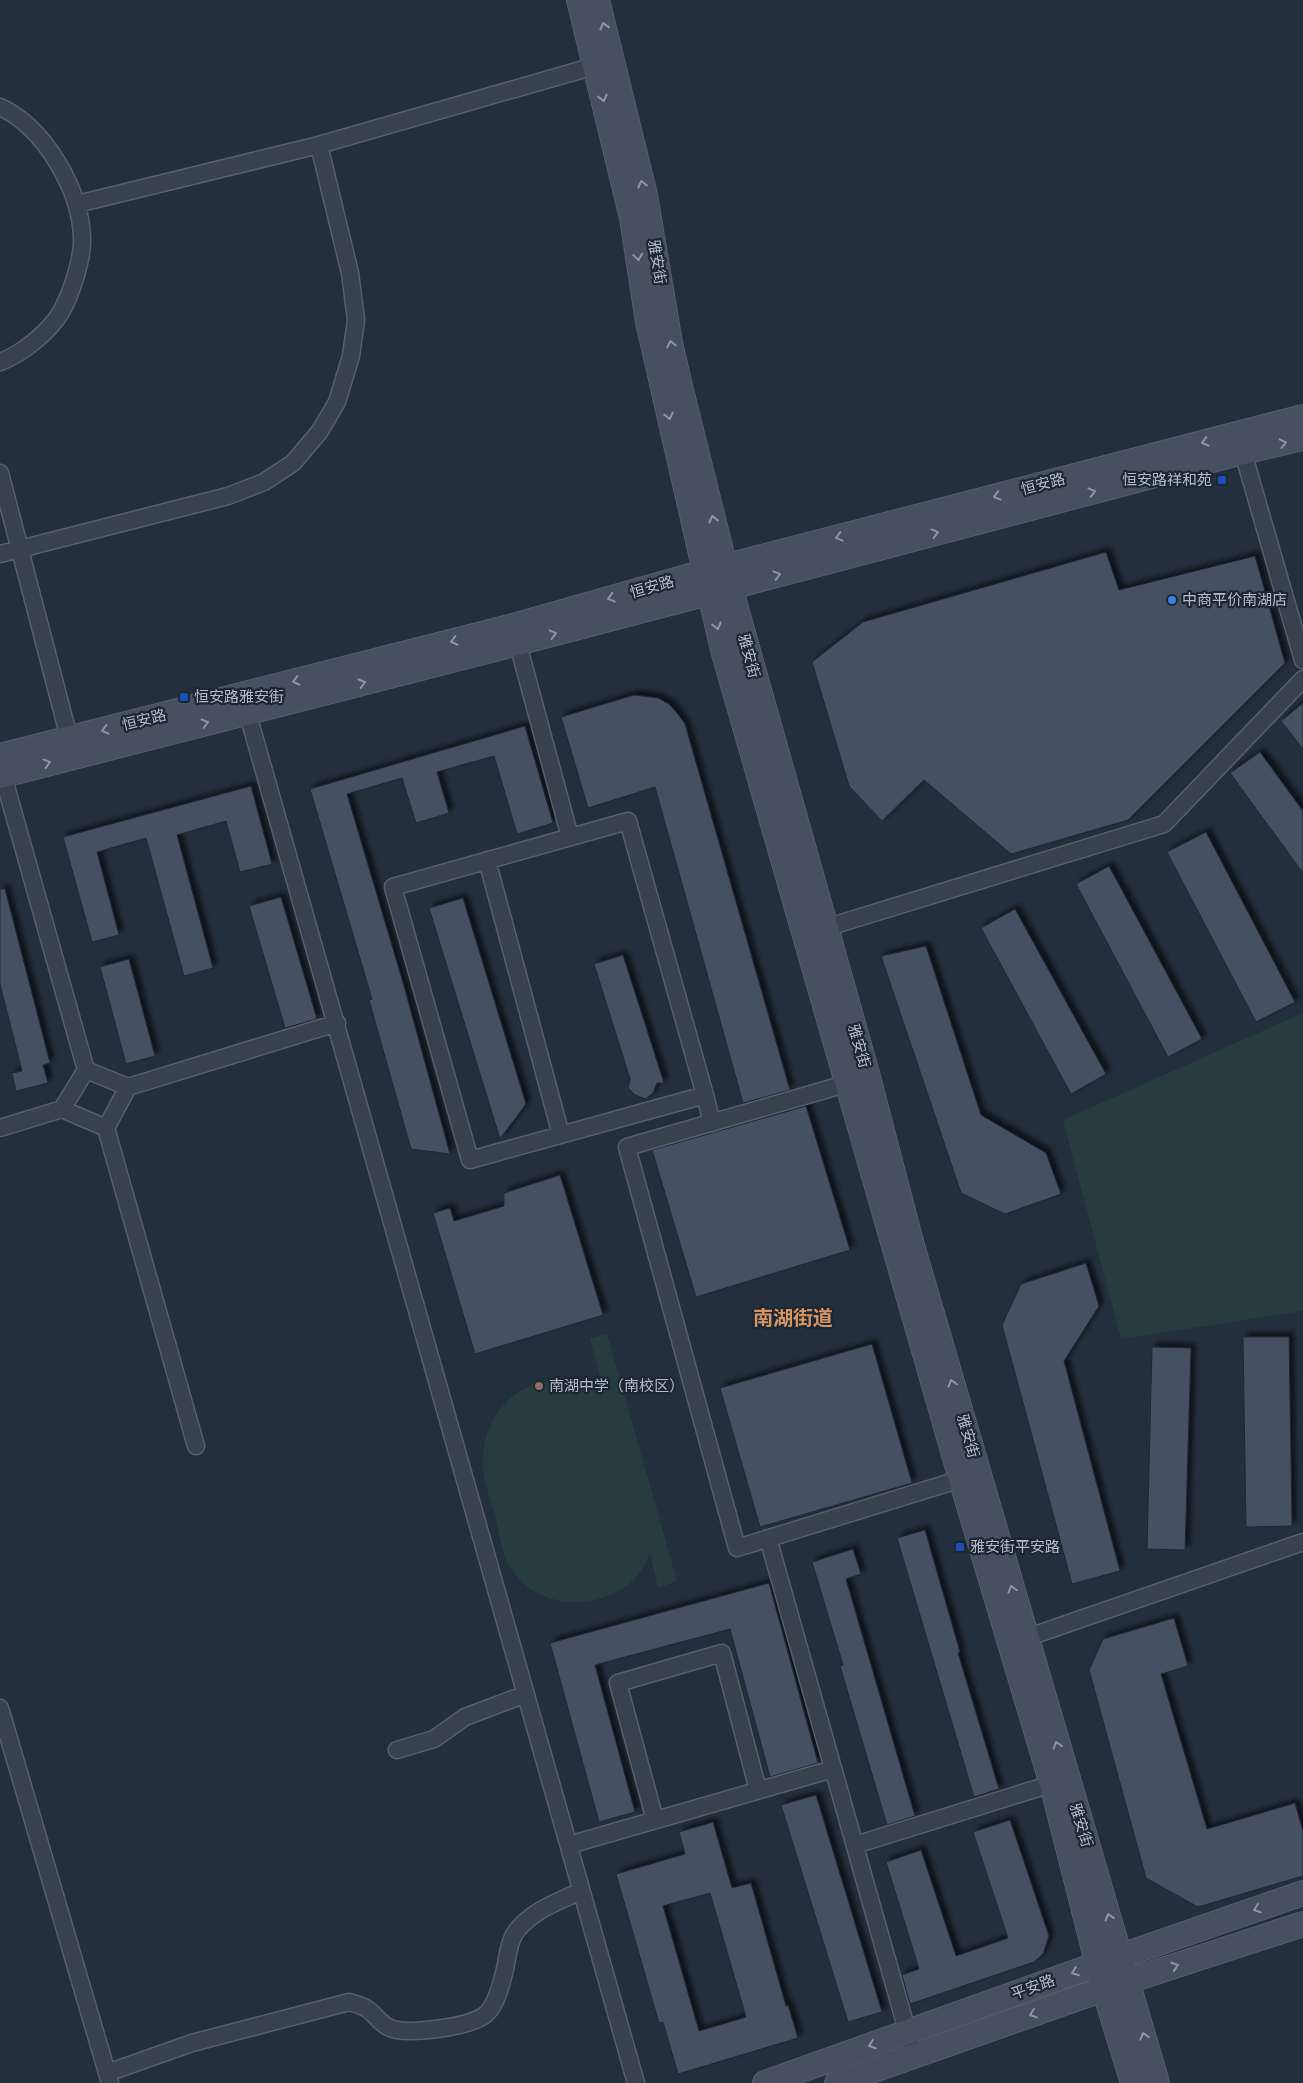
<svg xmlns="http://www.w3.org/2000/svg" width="1303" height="2083" font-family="'Work Sans','Noto Sans SC',sans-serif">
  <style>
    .green { fill: #263c3f }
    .building { fill: #455162; stroke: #1f2835; fill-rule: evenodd; filter: url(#shadow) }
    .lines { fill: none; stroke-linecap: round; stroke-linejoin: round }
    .minor-casing { stroke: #565f6c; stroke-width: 19 }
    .secondary-casing { stroke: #565f6c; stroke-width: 26 }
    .minor { stroke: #38414e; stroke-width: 16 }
    .secondary { stroke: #465061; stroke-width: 24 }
    .oneway { stroke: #8e96a5 }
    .transit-dot { fill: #1a4fb4; stroke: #1d2633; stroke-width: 2 }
    .shop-dot { fill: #3f7fe0; stroke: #1d2633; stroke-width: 2 }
    .education-dot { fill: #8d6e63; stroke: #1d2633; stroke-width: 2 }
    .labels { text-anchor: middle; stroke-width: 4.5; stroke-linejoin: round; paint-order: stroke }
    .street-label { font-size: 15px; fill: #b4bcc9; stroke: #1d2633 }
    .poi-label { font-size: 15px; fill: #b4bcc9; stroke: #1d2633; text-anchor: start }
    .district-label { font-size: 20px; font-weight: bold; fill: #d59563; stroke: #1d2633 }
  </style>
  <defs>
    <filter id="shadow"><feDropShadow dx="4.5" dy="-4.5" stdDeviation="2.5" flood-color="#0009"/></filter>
  </defs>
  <rect width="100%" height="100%" fill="#242f3e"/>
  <path class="green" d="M1303,1013V1311L1121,1339L1063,1120Z
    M607,1334L677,1581L658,1588L650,1554C641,1577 623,1593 598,1599C563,1609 521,1595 506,1559C501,1546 498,1529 495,1515C490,1497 482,1478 483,1460C483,1417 516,1379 561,1380C577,1380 589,1387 604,1392L590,1338Z"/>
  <path class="building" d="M1106,552L1119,590L1255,556L1285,663L1128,820L1011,854L924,780L882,821L849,786L812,662L863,622Z
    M634,695L658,698L669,704L677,713L685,724L790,1090L743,1103L655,787L588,808L561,717Z
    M1303,703V749L1281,721Z
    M525,726L553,823L517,834L494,756L437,772L449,813L416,823L402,778L347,794L404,986L450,1154L411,1149L369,1000L372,999L310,789Z
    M1260,752L1303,811V873L1230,773Z
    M251,786L272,864L240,872L226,821L177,835L213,968L184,976L146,838L97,852L119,935L92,942L63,837Z
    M1206,832L1295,1002L1256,1022L1167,852Z
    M1109,866L1202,1039L1168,1057L1076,884Z
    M0,889H5L50,1063L43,1065L48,1083L16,1091L12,1073L22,1071L0,984Z
    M281,897L317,1019L285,1028L249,906Z
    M463,898L526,1104L500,1139L429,908Z
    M1015,909L1106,1074L1071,1094L981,928Z
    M926,946L981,1115L1046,1153L1061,1194L1005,1214L961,1193L881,956Z
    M623,955L664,1083H657L653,1093L646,1099L635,1095L628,1088L630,1079L594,964Z
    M129,959L155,1056L126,1064L100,967Z
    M806,1106L850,1250L696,1297L652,1150Z
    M560,1175L603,1315L475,1354L433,1213L450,1208L454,1221L504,1206V1193Z
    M1086,1263L1099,1306L1064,1361L1120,1571L1072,1584L1002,1325L1021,1284Z
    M1243,1337H1289L1292,1526L1246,1527Z
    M872,1344L912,1483L760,1527L720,1388Z
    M1152,1347L1191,1348L1185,1550L1147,1549Z
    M925,1530L960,1652L958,1653L999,1789L974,1797L897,1538Z
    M853,1549L861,1574L846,1579L915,1816L887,1825L840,1666L843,1665L812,1562Z
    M769,1583L818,1763L770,1777L730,1629L595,1665L635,1812L599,1822L550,1643Z
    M1174,1618L1188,1666L1161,1674L1207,1829L1295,1803L1303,1831V1876L1198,1907L1146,1878L1089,1670L1103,1639Z
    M816,1795L882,2012L848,2022L781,1805Z
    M1010,1820L1049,1936L1043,1954L1034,1962L910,2004L902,1975L919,1969L886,1862L921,1850L956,1956L1008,1938L973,1832Z
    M713,1822L732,1888L751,1883L786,2006L788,2005L798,2038L678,2074L663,2022L659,2023L616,1874L685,1854L679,1832ZM710,1893L746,2017L699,2031L663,1906Z"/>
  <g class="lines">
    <g class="minor-casing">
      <path id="minor" d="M0,107C44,127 81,190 82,238C83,259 71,294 61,312C49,332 22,354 0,362
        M77,204L319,145L605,63
        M1240,442L1303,660
        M0,473L72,749
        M0,554L228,496L264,482L293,463L320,431L337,402L351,356L356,320L350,273L319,145
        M515,633L570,837
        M245,704L636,2083
        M0,765L86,1070L62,1109
        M487,860L561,1135
        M825,928L1164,824L1303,679
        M86,1070L128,1087L337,1023
        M856,1081L627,1147L737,1548L971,1476
        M128,1087L106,1128L196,1446
        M705,1095L470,1160L393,887L628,821L705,1095L712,1123
        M0,1128L62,1109L106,1128
        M768,1538L910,2041
        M1026,1638L1303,1542
        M0,1708L110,2083
        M397,1750L434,1739L465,1717L526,1694
        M655,1820L618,1683L722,1653L758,1790
        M569,1845L833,1769
        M855,1845L1061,1781
        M107,2073L192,2043L349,2002C357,2004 364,2006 370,2011C379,2019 384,2028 397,2030C416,2033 476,2027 488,2012C497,2002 501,1985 504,1973C508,1959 507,1946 515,1933C531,1911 557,1902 581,1891"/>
    </g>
    <g class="secondary-casing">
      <path id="secondary" d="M579,0L632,218L648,322L723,650L961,1479L1052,1784L1104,1989L1133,2083
        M597,0L645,195L670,343L680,386L730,587L868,1077L911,1242L1157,2083
        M0,756L513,626L704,572L1303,417
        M0,776L518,643L1243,452L1303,438
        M765,2083L1098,1964L1303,1893
        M837,2083L1104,1989L1303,1924"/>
    </g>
    <use href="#minor" class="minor"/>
    <use href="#secondary" class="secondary"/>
  </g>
  <defs><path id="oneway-chevron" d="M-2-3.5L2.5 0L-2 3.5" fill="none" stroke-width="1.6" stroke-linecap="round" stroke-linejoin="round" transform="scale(1.25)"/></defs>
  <g class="oneway">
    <use href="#oneway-chevron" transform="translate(604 26) rotate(-104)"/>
    <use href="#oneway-chevron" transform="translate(603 98) rotate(76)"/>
    <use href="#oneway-chevron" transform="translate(642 184) rotate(-104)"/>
    <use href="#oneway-chevron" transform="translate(638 257) rotate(82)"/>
    <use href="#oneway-chevron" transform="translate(671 344) rotate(-102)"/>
    <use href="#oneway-chevron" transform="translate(669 416) rotate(77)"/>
    <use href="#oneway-chevron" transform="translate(1205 442) rotate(165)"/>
    <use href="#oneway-chevron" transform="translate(1283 443) rotate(-13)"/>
    <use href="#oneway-chevron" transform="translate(1092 492) rotate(-15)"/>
    <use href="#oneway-chevron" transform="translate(997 496) rotate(165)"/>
    <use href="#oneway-chevron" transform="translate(713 519) rotate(-104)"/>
    <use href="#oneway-chevron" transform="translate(935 533) rotate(-15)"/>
    <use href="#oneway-chevron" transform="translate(839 537) rotate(165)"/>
    <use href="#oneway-chevron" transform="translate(777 575) rotate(-15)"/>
    <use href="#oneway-chevron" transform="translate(611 598) rotate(164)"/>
    <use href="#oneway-chevron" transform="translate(717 626) rotate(76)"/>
    <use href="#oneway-chevron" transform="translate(553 634) rotate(-15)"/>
    <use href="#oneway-chevron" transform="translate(454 641) rotate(166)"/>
    <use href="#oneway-chevron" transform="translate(296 681) rotate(166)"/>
    <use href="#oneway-chevron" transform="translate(362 683) rotate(-14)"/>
    <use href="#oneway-chevron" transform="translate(205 723) rotate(-14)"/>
    <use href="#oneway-chevron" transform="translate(105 730) rotate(166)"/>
    <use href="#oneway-chevron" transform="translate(47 763) rotate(-15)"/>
    <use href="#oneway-chevron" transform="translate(952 1383) rotate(-106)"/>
    <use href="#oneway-chevron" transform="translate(1012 1589) rotate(-106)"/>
    <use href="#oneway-chevron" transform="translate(1057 1745) rotate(-107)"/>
    <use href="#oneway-chevron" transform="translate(1257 1909) rotate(161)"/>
    <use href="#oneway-chevron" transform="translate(1109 1917) rotate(-107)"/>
    <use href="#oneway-chevron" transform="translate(1175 1966) rotate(-18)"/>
    <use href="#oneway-chevron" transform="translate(1075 1972) rotate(160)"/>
    <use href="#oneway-chevron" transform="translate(1033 2014) rotate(161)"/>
    <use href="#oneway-chevron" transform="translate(1144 2036) rotate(-106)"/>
    <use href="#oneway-chevron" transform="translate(872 2045) rotate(160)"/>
  </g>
  <g class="transit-dot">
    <rect x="1217" y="475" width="10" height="10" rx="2.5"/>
    <rect x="179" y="692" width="10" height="10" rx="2.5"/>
    <rect x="955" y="1542" width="10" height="10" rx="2.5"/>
  </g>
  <circle class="shop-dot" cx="1172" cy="600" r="5"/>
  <circle class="education-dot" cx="539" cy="1386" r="5"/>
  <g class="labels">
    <g class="street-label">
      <text transform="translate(657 262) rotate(81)" y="5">雅安街</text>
      <text transform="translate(1043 484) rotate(-15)" y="5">恒安路</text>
      <text transform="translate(652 587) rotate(-16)" y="5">恒安路</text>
      <text transform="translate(749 656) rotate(75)" y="5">雅安街</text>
      <text transform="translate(144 720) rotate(-14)" y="5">恒安路</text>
      <text transform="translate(859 1046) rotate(74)" y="5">雅安街</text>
      <text transform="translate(968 1436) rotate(74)" y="5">雅安街</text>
      <text transform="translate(1081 1825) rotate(73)" y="5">雅安街</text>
      <text transform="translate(1033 1987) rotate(-20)" y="5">平安路</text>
    </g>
    <g class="poi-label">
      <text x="1212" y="485" text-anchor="end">恒安路祥和苑</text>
      <text x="1182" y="605">中商平价南湖店</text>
      <text x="194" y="702">恒安路雅安街</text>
      <text x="549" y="1391">南湖中学（南校区）</text>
      <text x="970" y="1552">雅安街平安路</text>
    </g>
    <g class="district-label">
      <text x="793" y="1325">南湖街道</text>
    </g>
  </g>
</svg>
